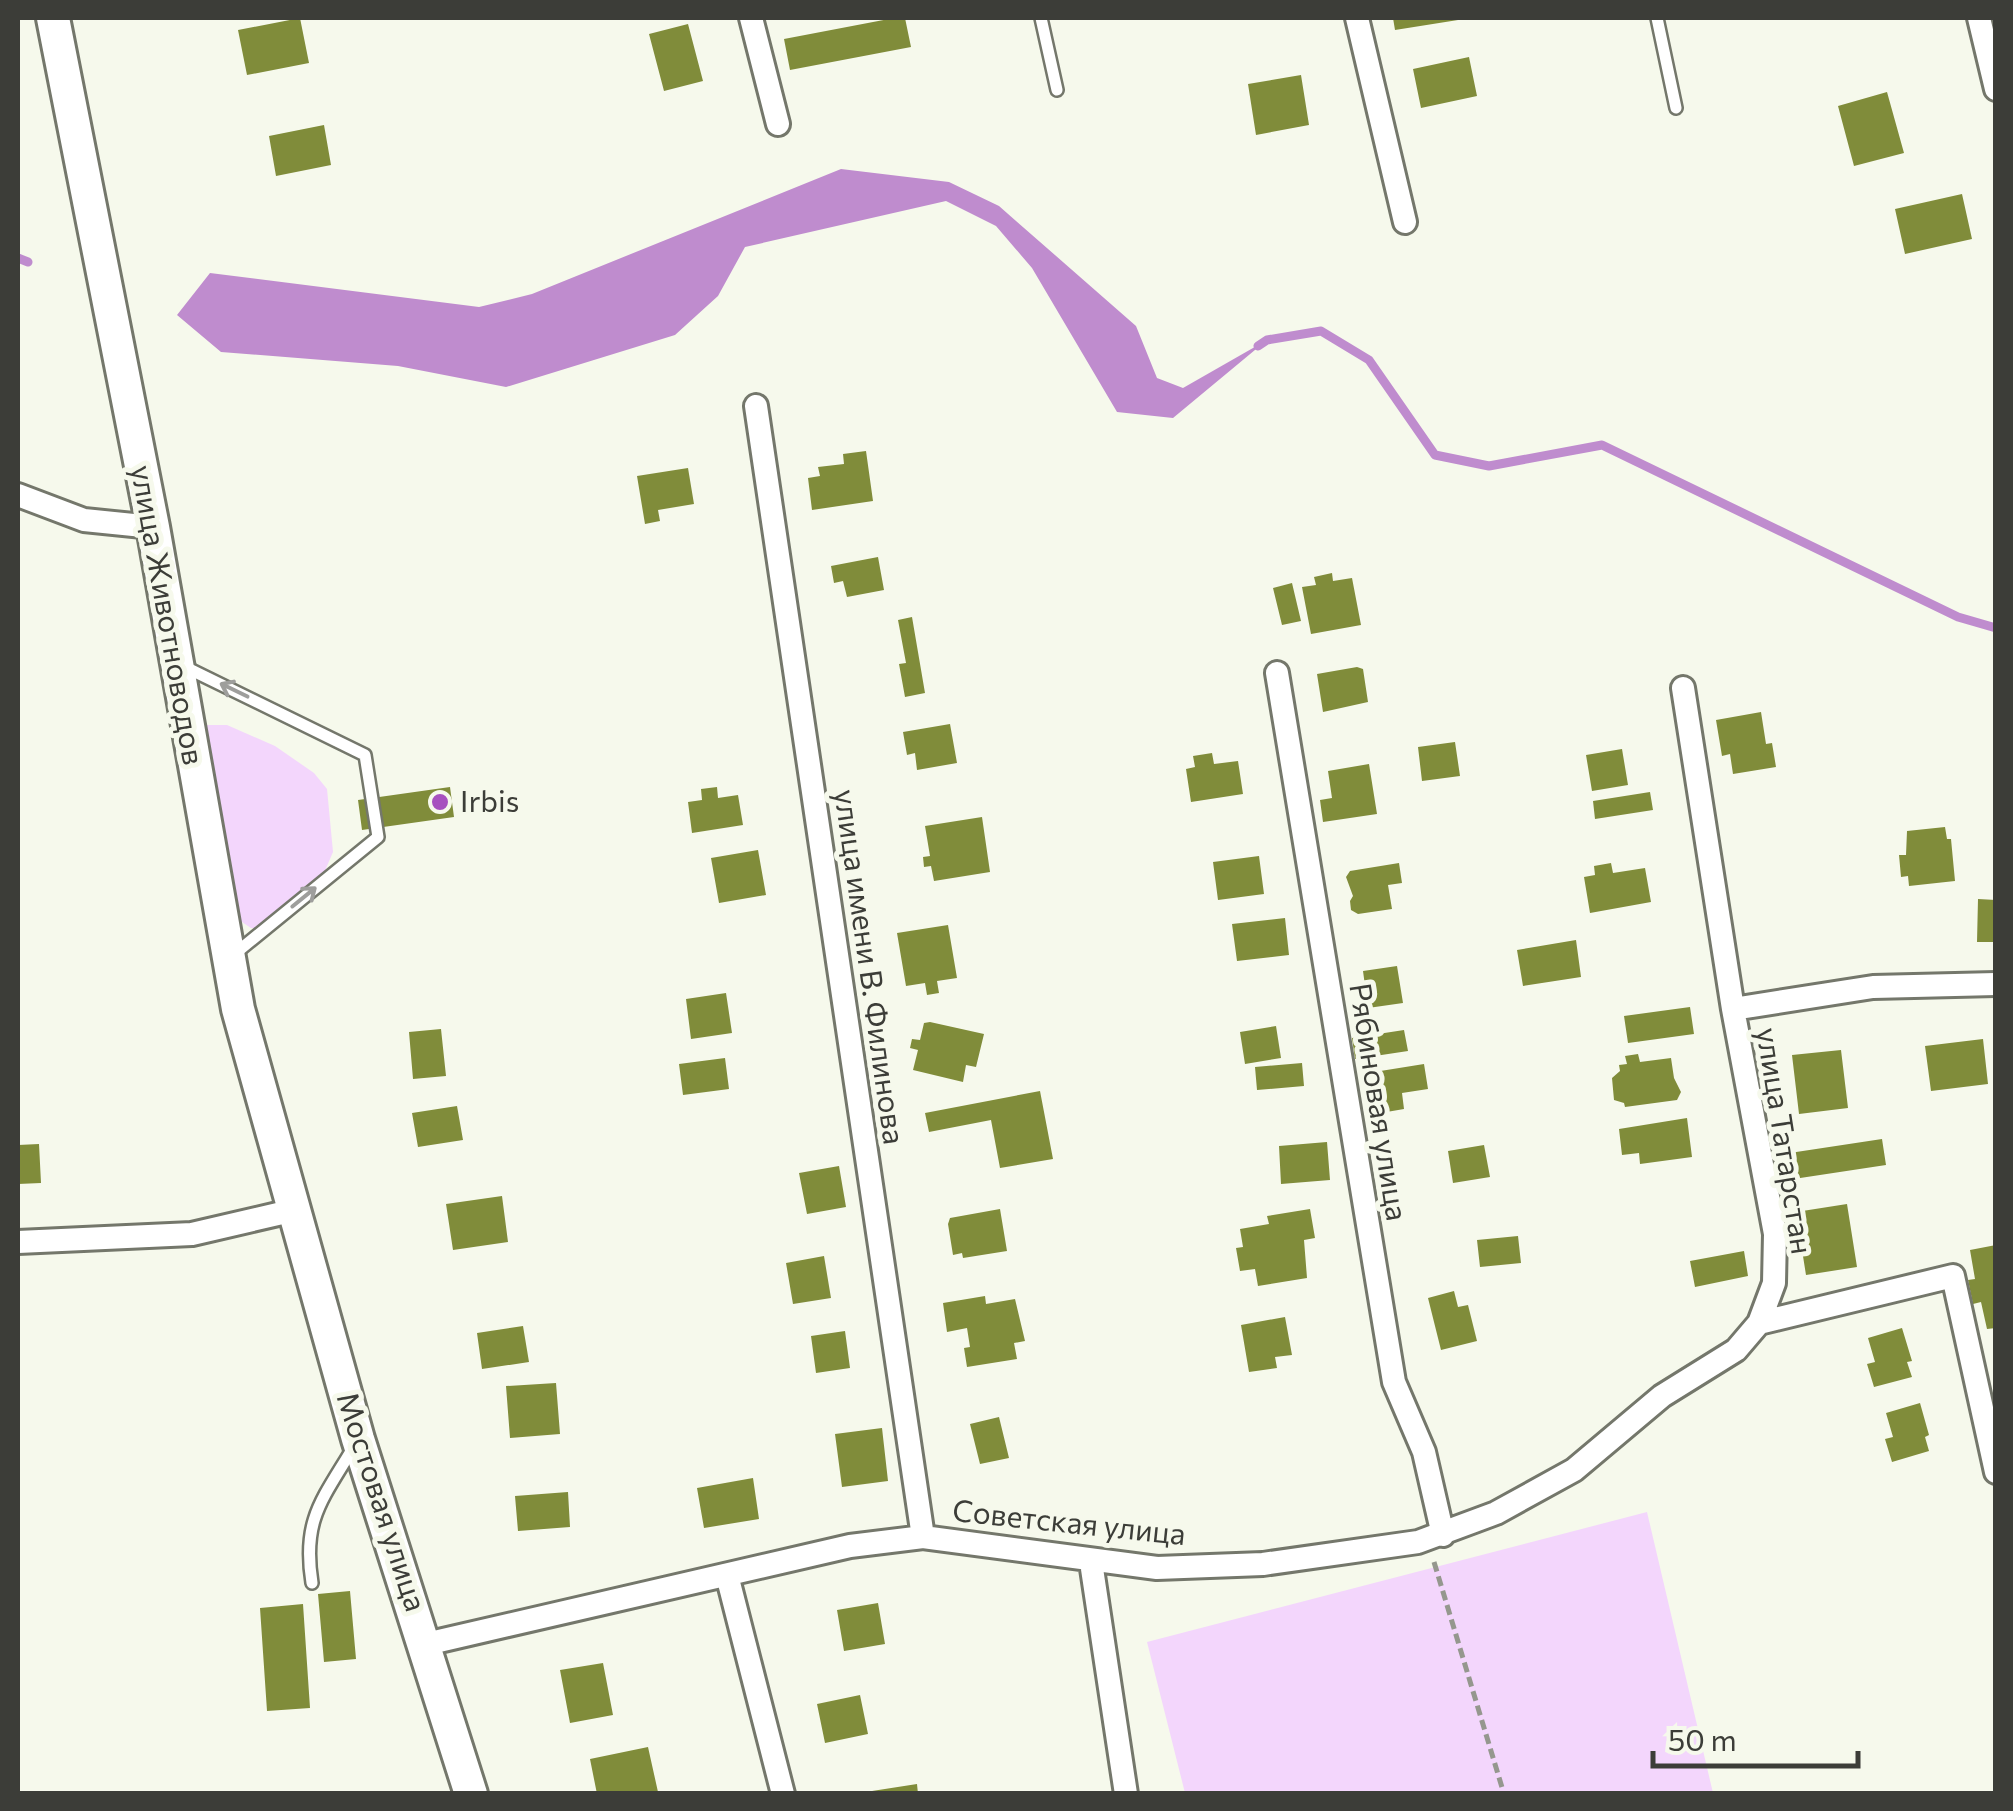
<svg xmlns="http://www.w3.org/2000/svg" width="2013" height="1811" font-family="Commissioner,sans-serif">
  <style>
    .green { fill: #f3d6fc }
    .water { fill: #bf8cce }
    .lines { fill: none; stroke-linecap: round; stroke-linejoin: round }
    .stream { stroke: #bf8cce; stroke-width: 9 }
    .building { fill: #808c3a }
    .service-casing { stroke: #74776b; stroke-width: 16 }
    .minor-casing { stroke: #74776b; stroke-width: 28 }
    .secondary-casing { stroke: #74776b; stroke-width: 38 }
    .path { stroke: #95978e; stroke-width: 5; stroke-dasharray: 10 5; stroke-linecap: butt }
    .service { stroke: #fff; stroke-width: 11 }
    .minor { stroke: #fff; stroke-width: 22 }
    .secondary { stroke: #fff; stroke-width: 32 }
    .oneway { stroke: #9e9e9c }
    .poi-dot { fill: #a751bf; stroke: #f6f9ec; stroke-width: 4 }
    .labels { text-anchor: middle; stroke-width: 10; stroke-linejoin: round; paint-order: stroke }
    .street-label { font-size: 30px; fill: #3c3d38; stroke: #f6f9ec }
    .poi-label { font-size: 30px; fill: #3c3d38; stroke: #f6f9ec; text-anchor: start }
  </style>
  <rect width="100%" height="100%" fill="#f6f9ec"/>
  <path class="green" d="M200,725H227L275,746L314,773L327,789L333,852L321,880L266,928H251L236,918Z
    M1647,1512L1713,1793H1185L1147,1642Z"/>
  <path class="water" d="M841,169L949,182L999,206L1136,326L1157,378L1183,388L1267,340L1173,418L1117,412L1032,268L996,226L946,201L745,247L718,296L675,335L506,387L398,366L221,352L177,315L210,273L479,307L532,294Z"/>
  <g class="lines">
    <path class="stream" d="M18,258L28,262
      M1258,346L1267,340L1321,331L1369,360L1435,455L1489,466L1602,445L1958,617L1996,628"/>
  </g>
  <path class="building" d="M300,18L309,63L247,75L238,30Z
    M894,18H905L911,47L790,70L784,39Z
    M1393,18H1457L1458,20L1395,30Z
    M688,24L703,81L664,91L649,34Z
    M1469,57L1477,96L1421,108L1413,69Z
    M1301,75L1309,125L1256,135L1248,84Z
    M1887,92L1904,153L1854,166L1838,106Z
    M324,125L331,165L276,176L269,136Z
    M1962,194L1972,239L1905,254L1895,209Z
    M866,451L873,501L812,510L808,478L820,476L818,467L844,464L843,454Z
    M688,468L694,504L658,510L660,521L645,524L637,476Z
    M878,557L884,590L847,597L843,581L834,583L831,566Z
    M1332,573L1333,581L1352,578L1361,625L1311,634L1302,587L1316,585L1314,577Z
    M1292,583L1301,621L1282,625L1273,588Z
    M912,617L925,693L905,697L899,664L906,663L898,620Z
    M1357,667L1363,669L1368,702L1323,712L1317,674Z
    M1761,712L1766,744L1772,743L1776,767L1733,774L1730,754L1722,756L1716,720Z
    M950,724L957,763L917,770L915,753L907,755L903,732Z
    M1455,742L1460,776L1422,781L1418,747Z
    M1622,749L1628,785L1592,791L1586,755Z
    M1212,753L1214,764L1238,761L1243,794L1191,802L1186,769L1195,767L1193,756Z
    M1369,764L1377,814L1323,822L1320,800L1332,798L1328,771Z
    M450,787L454,817L362,830L358,800Z
    M717,787L718,798L738,795L743,825L692,833L688,802L702,800L701,789Z
    M1650,792L1653,810L1595,819L1593,801Z
    M982,817L990,872L934,881L931,866L924,867L923,857L930,856L925,826Z
    M1945,827L1947,839H1951L1955,881L1909,886L1908,876L1901,877L1899,855H1906L1907,831Z
    M758,850L766,895L719,903L711,858Z
    M1259,856L1264,894L1218,900L1213,862Z
    M1399,863L1402,883L1388,885L1392,909L1358,914L1351,910L1350,901L1353,896L1346,877L1350,871Z
    M1611,863L1613,873L1645,868L1651,902L1590,913L1584,877L1595,875L1594,866Z
    M1978,899L1996,900V942H1977Z
    M1285,918L1289,955L1237,961L1232,924Z
    M948,925L957,978L937,981L939,993L927,995L925,983L906,986L897,933Z
    M1576,940L1581,977L1523,986L1517,950Z
    M1397,966L1403,1003L1368,1008L1363,971Z
    M726,993L732,1033L691,1039L686,999Z
    M1690,1007L1694,1034L1628,1043L1624,1016Z
    M930,1022L984,1034L976,1067L966,1065L963,1082L913,1070L918,1050L910,1048L912,1039L920,1040L924,1023Z
    M1276,1026L1281,1058L1245,1064L1240,1032Z
    M441,1029L446,1076L413,1079L409,1032Z
    M1404,1030L1408,1051L1355,1059L1352,1038Z
    M1983,1039L1988,1084L1931,1091L1925,1046Z
    M1841,1050L1848,1108L1799,1114L1792,1055Z
    M1638,1054L1640,1062L1671,1058L1674,1078L1681,1092L1677,1100L1625,1107L1624,1103L1614,1100L1612,1078L1620,1071L1619,1065L1627,1064L1625,1056Z
    M725,1058L729,1089L683,1095L679,1064Z
    M1302,1063L1304,1086L1257,1090L1255,1067Z
    M1424,1064L1428,1089L1402,1093L1404,1109L1375,1114L1368,1073Z
    M1040,1091L1053,1159L1000,1168L991,1120L929,1132L925,1113Z
    M457,1106L463,1140L418,1147L412,1113Z
    M1687,1118L1692,1157L1640,1164L1639,1153L1622,1155L1619,1129Z
    M1882,1139L1886,1165L1787,1180L1783,1154Z
    M1327,1142L1330,1180L1281,1184L1279,1146Z
    M39,1144L41,1183L18,1184V1145Z
    M1484,1145L1490,1177L1453,1183L1448,1151Z
    M839,1166L846,1207L807,1214L799,1173Z
    M502,1196L508,1242L453,1250L446,1204Z
    M1847,1204L1857,1267L1806,1275L1796,1212Z
    M1000,1209L1007,1251L963,1258L962,1253L953,1255L948,1224L950,1218Z
    M1310,1209L1315,1238L1304,1240L1307,1278L1258,1286L1255,1269L1240,1271L1236,1248L1243,1247L1240,1229L1269,1224L1267,1216Z
    M1518,1236L1521,1263L1480,1267L1477,1240Z
    M1996,1245V1328L1987,1329L1981,1302L1973,1304L1968,1280L1975,1279L1970,1250Z
    M1744,1251L1748,1276L1695,1287L1690,1261Z
    M824,1256L831,1298L793,1304L786,1263Z
    M1454,1291L1458,1307L1468,1305L1477,1341L1441,1350L1428,1298Z
    M985,1296L986,1304L1015,1299L1025,1341L1014,1343L1017,1359L967,1367L964,1348L970,1347L967,1328L947,1332L943,1303Z
    M1285,1317L1292,1355L1275,1357L1277,1368L1249,1372L1241,1325Z
    M523,1326L529,1362L482,1369L477,1333Z
    M1902,1328L1912,1361L1907,1362L1912,1377L1874,1387L1867,1364L1875,1362L1868,1338Z
    M845,1331L850,1368L816,1373L811,1336Z
    M556,1383L560,1434L510,1438L506,1386Z
    M1920,1403L1929,1435L1925,1437L1929,1451L1892,1462L1885,1439L1893,1437L1886,1413Z
    M999,1417L1009,1458L980,1464L970,1424Z
    M882,1428L888,1481L842,1487L835,1434Z
    M753,1478L759,1519L704,1528L697,1488Z
    M568,1492L570,1527L518,1531L515,1496Z
    M350,1591L356,1659L324,1662L318,1594Z
    M878,1603L885,1644L844,1651L837,1610Z
    M303,1604L310,1708L267,1711L260,1608Z
    M603,1663L613,1715L570,1723L560,1670Z
    M860,1695L868,1734L825,1743L817,1704Z
    M648,1747L658,1792L597,1794L590,1759Z
    M917,1784L918,1794H872V1791Z"/>
  <g class="lines">
    <g class="service-casing">
      <path id="service" d="M1041,18L1057,90
        M1657,18L1676,108
        M181,665L365,755L378,837L232,956
        M312,1583C302,1520 322,1500 353,1448"/>
    </g>
    <g class="minor-casing">
      <path id="minor" d="M751,18L778,124
        M1357,18L1405,222
        M1979,18L1996,89
        M756,406L923,1537
        M18,495L84,520L153,527
        M1277,673L1394,1382L1424,1452L1443,1535
        M1683,688L1733,1009L1775,1234L1774,1283L1759,1323L1953,1276L1996,1472
        M1733,1009L1873,987L1996,984
        M18,1242L192,1234L295,1210
        M1091,1562L1126,1794
        M727,1575L783,1794
        M426,1644L850,1546L923,1537L1157,1568L1263,1564L1418,1542L1496,1513L1574,1470L1662,1396L1736,1350L1759,1323"/>
    </g>
    <g class="secondary-casing">
      <path id="secondary" d="M53,18L153,527L238,1009L358,1439L471,1794"/>
    </g>
    <path class="path" d="M1434,1562L1504,1794"/>
    <use href="#service" class="service"/>
    <use href="#minor" class="minor"/>
    <use href="#secondary" class="secondary"/>
  </g>
  <defs><path id="oneway-shaft" d="M-6 0H5M1.5-3L5.5 0L1.5 3" fill="none" stroke-width="1.6" stroke-linecap="round" stroke-linejoin="round" transform="scale(2.5)"/></defs>
  <g class="oneway">
    <use href="#oneway-shaft" transform="translate(234 690) rotate(-154)"/>
    <use href="#oneway-shaft" transform="translate(304 897) rotate(-39)"/>
  </g>
  <circle class="poi-dot" cx="440" cy="802" r="10"/>
  <g class="labels">
    <g class="street-label">
      <text transform="translate(167 615) rotate(80)" y="10">улица Животноводов</text>
      <text transform="translate(869 967) rotate(82)" y="10">улица имени В. Филинова</text>
      <text transform="translate(1378 1102) rotate(81)" y="10">Рябиновая улица</text>
      <text transform="translate(1784 1141) rotate(81)" y="10">улица Татарстан</text>
      <text transform="translate(381 1502) rotate(72)" y="10">Мостовая улица</text>
      <text transform="translate(1069 1523) rotate(6)" y="10">Советская улица</text>
    </g>
    <g class="poi-label">
      <text x="460" y="812">Irbis</text>
    </g>
  </g>
  <rect width="2013" height="1811" fill="none" stroke="#3c3d38" stroke-width="40"/>
  <path d="M1653 1751v15h205v-15" fill="none" stroke="#3c3d38" stroke-width="5"/>
  <text x="1668" y="1751" font-size="30" fill="#3c3d38" stroke="#f6f9ec" stroke-width="8" paint-order="stroke">50 m</text>
</svg>
